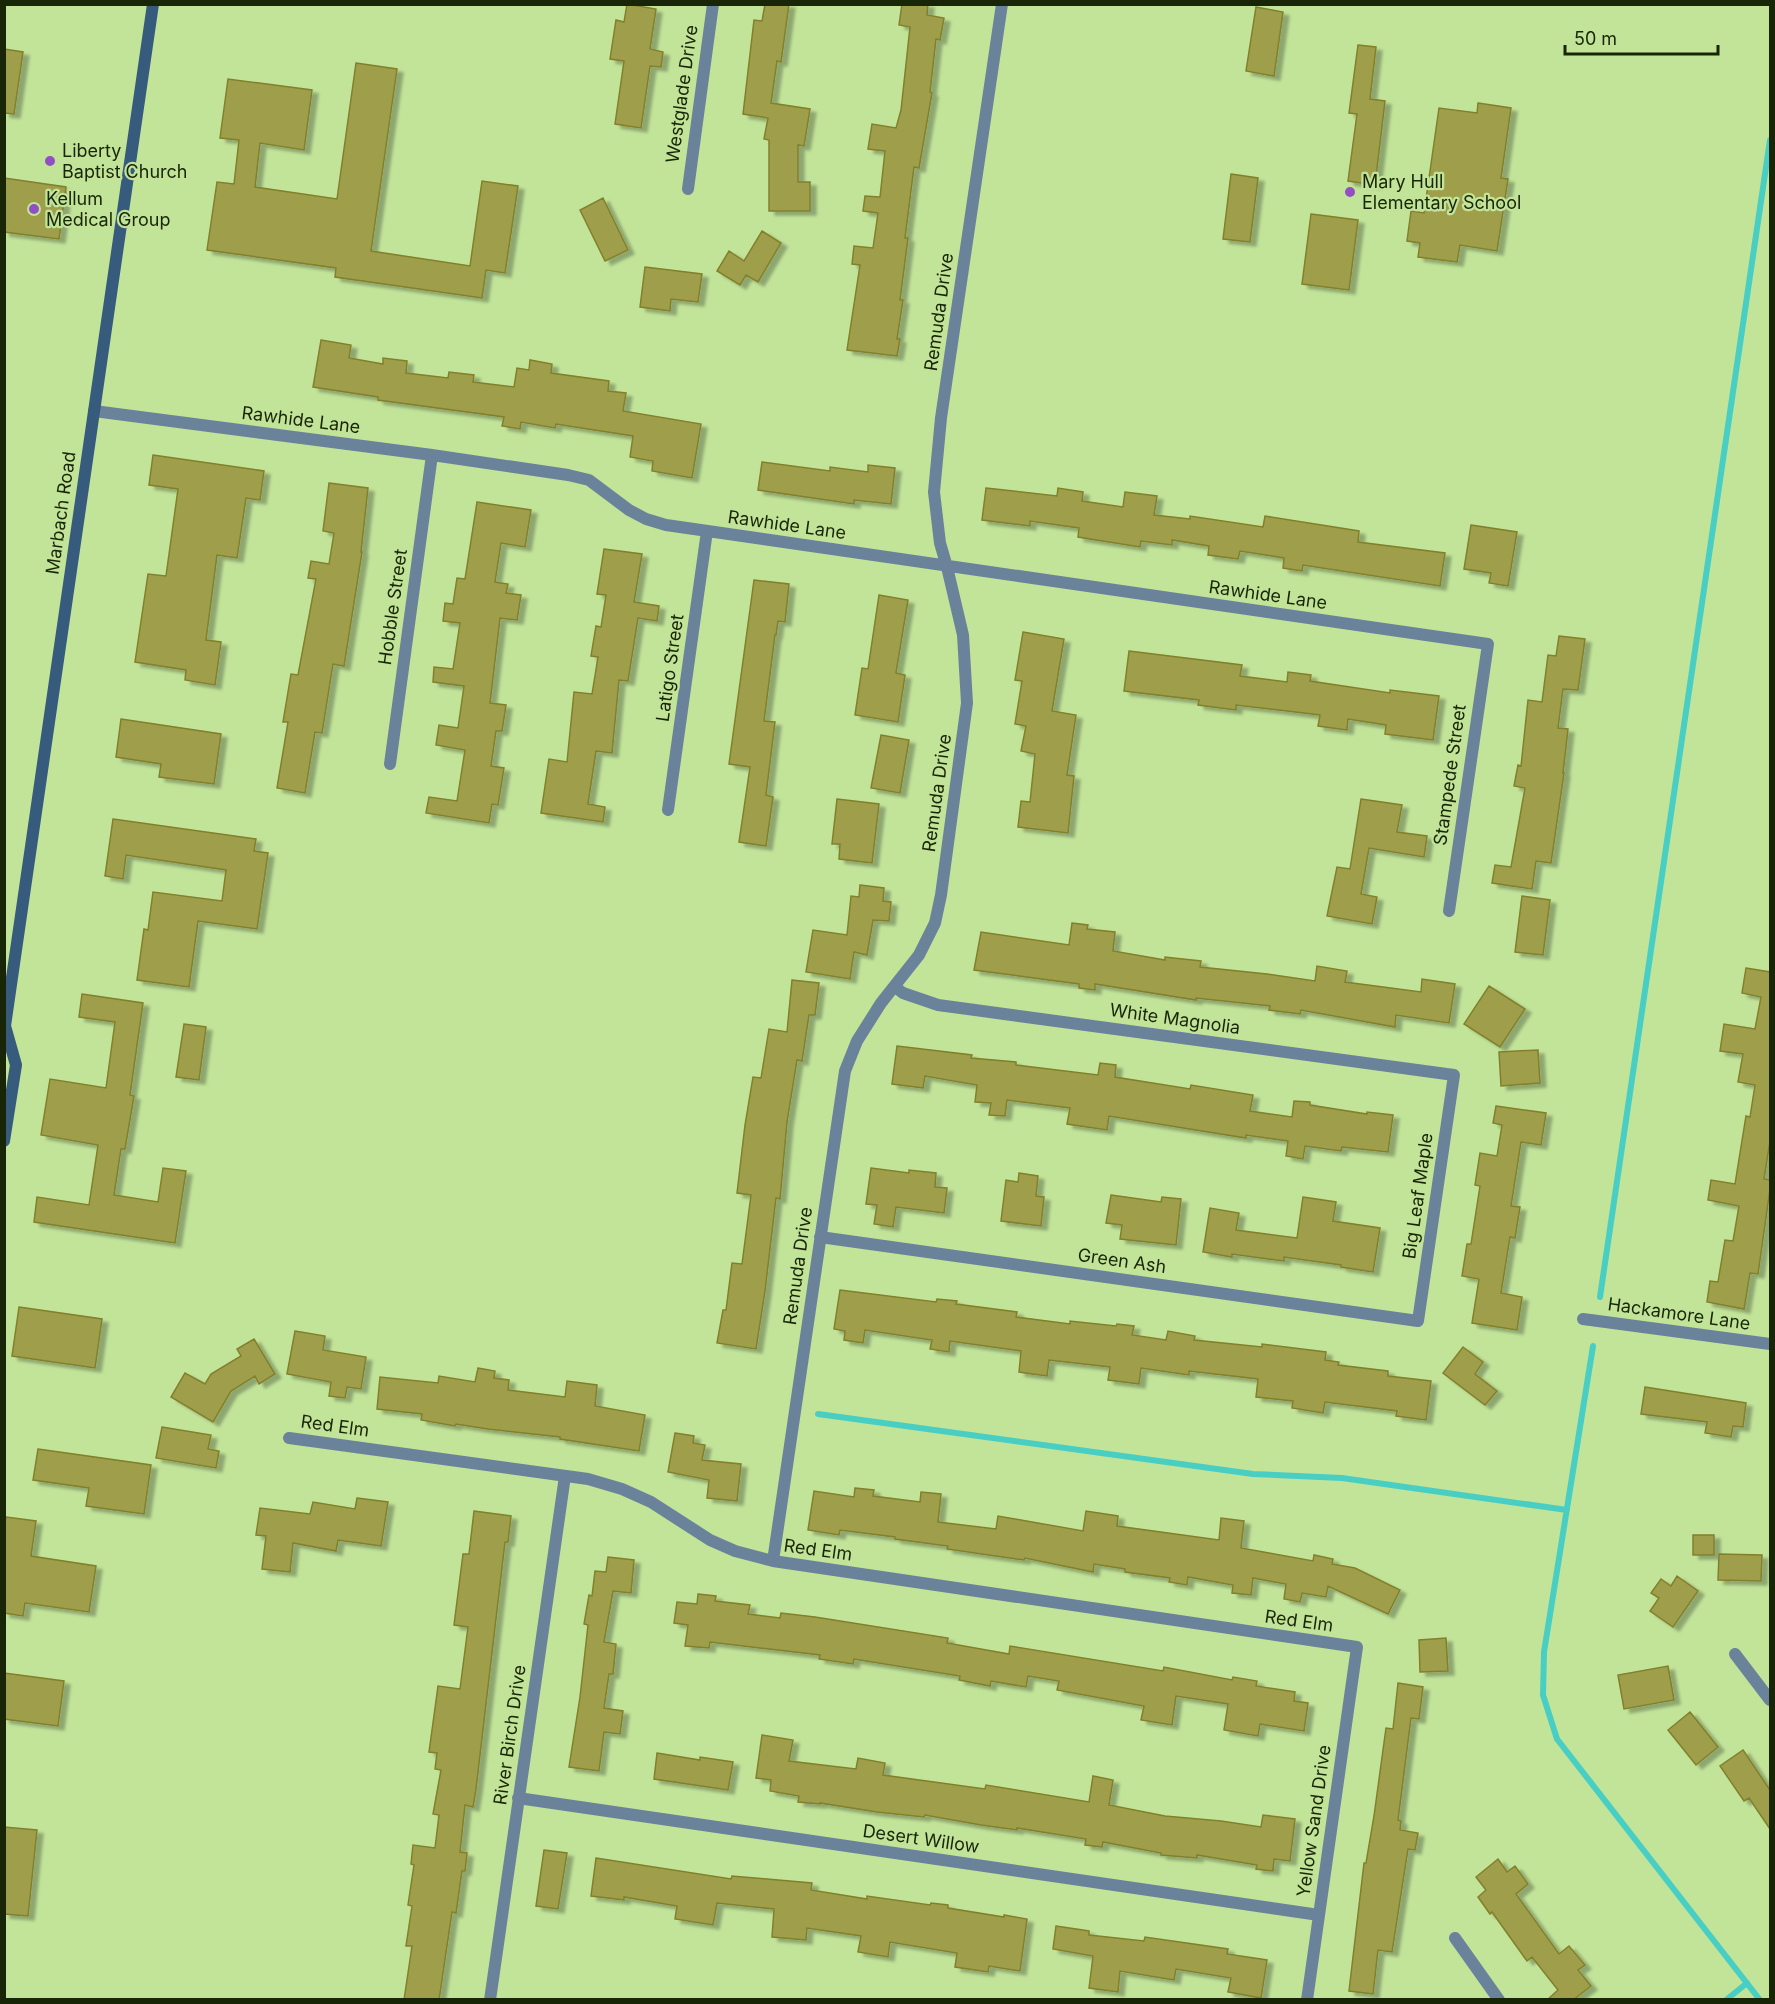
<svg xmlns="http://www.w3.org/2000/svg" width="1775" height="2004" font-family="Inter,sans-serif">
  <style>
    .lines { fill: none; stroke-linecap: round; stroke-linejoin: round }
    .stream { stroke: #49cec4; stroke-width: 6 }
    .building { fill: #9f9e4c; stroke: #82802c; stroke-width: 1.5; filter: url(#shadow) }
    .street { stroke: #6a839b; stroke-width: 12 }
    .secondary { stroke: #365b7d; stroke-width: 12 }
    .poi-dot { fill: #914fc3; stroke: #c2e499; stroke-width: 2 }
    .labels { text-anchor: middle; stroke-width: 4.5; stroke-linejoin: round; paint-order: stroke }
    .street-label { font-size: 18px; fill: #192507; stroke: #c2e499 }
    .poi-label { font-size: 18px; fill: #192507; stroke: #c2e499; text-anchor: start }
  </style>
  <defs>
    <filter id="shadow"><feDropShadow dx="6" dy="4" stdDeviation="1.5" flood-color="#0004"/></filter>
  </defs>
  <rect width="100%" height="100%" fill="#c2e499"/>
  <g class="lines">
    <path class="stream" d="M1600,1297L1770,140
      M1593,1346L1544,1652L1543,1695L1557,1739L1760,2000
      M818,1414L1253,1474L1342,1478L1567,1510
      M1726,2000L1747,1983"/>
  </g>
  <path class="building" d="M627,4L656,9L650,49L663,52L661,67L650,66L641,128L615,124L624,61L610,59L616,20L624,22Z
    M765,4H789L781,62L777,61L771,103L810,109L804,146L798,145V182H810V211H769V140L764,139L768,118L743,114L754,20L762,21Z
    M902,4H928L927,15L944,18L940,40L936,39L930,92L932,93L919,168L914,167L905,238H908L900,300H903L897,339H900L897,356L847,350L860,265L852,264L854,246L873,248L878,213L863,211L865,196L880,197L885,151L868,149L872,124L896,128L901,110L910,27L899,25Z
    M1256,7L1283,12L1274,76L1246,71Z
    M1358,45L1376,47L1370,99L1385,101L1375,185L1348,181L1357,114L1349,113Z
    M4,49L23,52L14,114L4,113Z
    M356,63L397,69L371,251L470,266L482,181L518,186L505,273L486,270L482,298L335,277L336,268L207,250L217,182L234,184L239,140L220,138L228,79L312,90L304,150L260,143L255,187L337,199Z
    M1478,103L1511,108L1501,178L1508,179L1497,251L1460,245L1457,262L1418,257L1420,243L1407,241L1411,211L1424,213L1439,108L1477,113Z
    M1231,174L1258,178L1250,242L1223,239Z
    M4,178L66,187L59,239L4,232Z
    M603,198L628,250L605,261L580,210Z
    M1311,214L1358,220L1349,290L1302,284Z
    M762,231L781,243L758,282L746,275L740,285L717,271L729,251L744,261Z
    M645,267L702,274L698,302L671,299L670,311L640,307Z
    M321,340L351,345L349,358L383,364V358L407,361L406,373L448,378L449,372L474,375L473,382L514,387L517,368L529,370L530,360L552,364L551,373L609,381L608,391L626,393L623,411L701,424L692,478L652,471L653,461L630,457L633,436L556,424L555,428L521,422L520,429L502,426L504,417L378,400V397L313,387Z
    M153,455L264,471L260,500L246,498L237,558L217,555L206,640L221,642L215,685L185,680L186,670L135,662L148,574L166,576L178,489L149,485Z
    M762,462L830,471V467L868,472V465L895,468L891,504L854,500V504L758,490Z
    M329,483L368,488L361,552H362L344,666L333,664L322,733L315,732L305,793L277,788L288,722H283L291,674L298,675L316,579L308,578L311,561L329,564L334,533L323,531Z
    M986,488L1057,496L1058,488L1083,492L1082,501L1123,507L1125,492L1157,496L1154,515L1190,519V516L1263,527L1265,516L1359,531L1358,542L1445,553L1440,586L1303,565L1302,571L1283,568L1284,558L1240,551L1238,559L1208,555L1209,546L1172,540V545L1141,541L1140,547L1078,537L1079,528L1030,521V526L982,520Z
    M477,502L531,510L525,547L501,543L495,582L508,584L506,593L521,595L517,620L500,618L490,703L506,705L502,731H496L491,766L504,768L498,805L492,804L489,823L426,813L429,797L457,801L465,750L436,745L439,725L458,728L464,686L433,682L434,667L453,669L460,623L443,621L445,603L453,604L457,578L465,579Z
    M1471,525L1517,532L1508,586L1489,583L1491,573L1464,569Z
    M604,549L642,554L634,602L659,606L657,621L638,618L628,681L619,680L612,753L596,751L588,804L605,807L603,822L541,813L549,759L567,762L574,692L592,694L598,657L591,656L596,626L601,627L606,595L597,594Z
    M754,580L789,584L785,622L778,621L776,635H775L764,721L775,722L766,795L773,797L766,846L739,842L750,767L729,764Z
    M879,595L908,600L896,673L905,675L898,722L855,715L862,668L868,669Z
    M1023,632L1064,639L1052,711L1076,715L1067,775L1074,776L1068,833L1018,827L1021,801L1030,802L1035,754L1021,751L1026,726L1015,724L1022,681L1015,680Z
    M1559,636L1585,639L1578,690L1563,689L1558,728L1568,729L1563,773H1564L1551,863L1536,861L1532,889L1492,883L1495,865L1511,867L1525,788L1514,786L1518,765L1521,766L1528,700L1542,702L1548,655L1556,656Z
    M1129,651L1242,665L1240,676L1287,682L1288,672L1311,675L1310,681L1390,693V690L1439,696L1433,740L1385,734L1386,725L1348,719L1347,730L1318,726L1320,715L1236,705V710L1198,705L1199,700L1124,691Z
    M121,719L221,734L214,784L159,777L161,764L116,757Z
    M881,735L909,740L900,793L871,788Z
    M837,799L879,804L872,863L839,859L840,844H832Z
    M1361,799L1402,805L1397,832L1427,836L1424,857L1369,848L1361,894L1377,897L1372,924L1327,916L1337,867L1350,869Z
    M113,819L256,839L254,851L268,853L257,929L198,921L189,987L137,980L144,929L148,930L153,892L222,901L226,870L126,855L123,879L105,876Z
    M860,885L884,888L883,901L891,902L889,921L873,920L867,955L854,952L850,979L806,972L813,930L847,935L851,896L859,897Z
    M1522,896L1550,900L1543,955L1515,952Z
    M1072,923L1088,925L1087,929L1115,932L1113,951L1165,960V957L1201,961L1200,967L1267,974L1315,981L1317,966L1347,971L1345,982L1421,992L1422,979L1455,984L1449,1023L1396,1015L1395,1027L1301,1010L1300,1014L1269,1010L1270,1006L1196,998V1000L1095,984V990L1079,988V984L974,970L981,932L1069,945Z
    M1746,968L1770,972V1141L1764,1179L1770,1180V1189L1758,1274L1750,1273L1744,1309L1707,1302L1710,1281L1718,1282L1725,1240L1733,1241L1739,1206L1708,1200L1711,1180L1735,1184L1746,1116L1750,1117L1755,1085L1738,1082L1743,1054L1720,1051L1724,1024L1755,1029L1761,997L1742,993Z
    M792,980L819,983L815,1015H809L802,1061L797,1060L787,1122L780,1199L776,1198L765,1291L756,1349L717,1343L723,1310H726L732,1263L742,1264L751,1195L737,1193L745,1125L753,1077L761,1078L769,1029L787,1032Z
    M1489,986L1525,1009L1500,1047L1464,1024Z
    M82,994L143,1003L130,1095L134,1096L125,1149H121L114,1195L158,1202L163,1168L186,1171L175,1243L34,1222L37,1197L89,1205L98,1145L41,1135L50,1079L106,1088L115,1022L79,1017Z
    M184,1024L206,1027L199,1080L176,1077Z
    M897,1046L972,1055L971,1058L1016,1062V1065L1098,1075L1100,1063L1116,1065L1115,1077L1190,1089L1191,1085L1253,1095L1250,1111L1292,1117L1294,1101L1310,1102V1105L1367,1114V1112L1393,1115L1388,1152L1342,1147L1341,1151L1305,1146L1303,1159L1286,1156L1288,1141L1246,1135V1138L1109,1116L1107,1130L1067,1124L1070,1108L1007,1100L1005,1116L989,1115L991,1103L975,1102L977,1085L925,1076L923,1088L892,1084Z
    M1538,1050L1540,1083L1501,1086L1499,1052Z
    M1496,1106L1546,1113L1541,1145L1521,1142L1511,1206L1520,1207L1515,1238L1510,1237L1501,1293L1522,1297L1517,1330L1472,1323L1479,1279L1462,1276L1467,1244H1471L1480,1186L1475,1185L1480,1153L1497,1156L1502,1125L1493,1123Z
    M871,1168L909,1173V1170L936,1173L935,1187L947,1188L944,1213L896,1207L893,1227L874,1224L877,1205L866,1204Z
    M1019,1173L1038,1176L1036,1196L1044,1197L1041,1226L1001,1221L1006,1180L1018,1182Z
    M1111,1195L1161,1202L1162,1197L1181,1199L1176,1245L1120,1239L1122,1225L1106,1223Z
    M1303,1197L1336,1202L1333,1221L1380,1228L1373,1272L1341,1267V1265L1284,1257V1261L1232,1254V1257L1203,1252L1210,1208L1239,1213L1236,1230L1297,1238Z
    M840,1290L936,1302L937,1299L957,1301L956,1304L1017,1312L1016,1317L1070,1324V1321L1116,1326L1117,1324L1134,1326L1132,1335L1166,1340L1168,1331L1195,1336L1194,1340L1262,1347V1344L1326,1352L1325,1360L1339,1362L1338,1365L1388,1371V1376L1431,1381L1426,1420L1396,1416L1397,1411L1325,1402L1323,1413L1292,1408L1293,1401L1256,1397L1258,1379L1189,1371V1375L1141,1368L1139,1384L1108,1380L1110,1367L1049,1360L1047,1376L1019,1372L1021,1351L950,1341L949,1352L930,1349L932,1340L865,1330L863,1343L844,1340L845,1331L834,1329Z
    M19,1307L102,1319L95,1368L12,1356Z
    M295,1331L325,1336L323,1350L366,1357L361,1389L347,1387L345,1398L329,1396L331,1382L287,1374Z
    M254,1339L275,1374L259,1384L255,1376L231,1391L213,1422L171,1397L185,1373L205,1384L211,1374L241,1356L237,1349Z
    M1463,1347L1483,1362L1475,1374L1497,1391L1485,1405L1443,1373Z
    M478,1368L495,1371L494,1378L509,1380L508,1390L565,1397L567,1381L597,1385L595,1406L645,1415L639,1451L560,1439V1437L488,1429L456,1424L455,1426L421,1420L422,1414L377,1409L380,1377L438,1383L439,1376L475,1382Z
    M1645,1387L1746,1403L1743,1427L1733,1426L1731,1437L1705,1433L1707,1422L1641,1414Z
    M162,1427L211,1435L208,1449L219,1451L216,1468L156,1458Z
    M675,1433L694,1436L693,1443L705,1445L702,1460L741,1464L737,1501L707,1498L709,1480L668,1472Z
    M38,1449L151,1465L144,1514L86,1506L89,1488L33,1480Z
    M855,1488L874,1490L873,1496L920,1502L921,1492L941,1494L938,1522L996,1529L998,1516L1083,1531L1086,1511L1118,1516L1117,1526L1219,1540L1221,1518L1244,1521L1241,1548L1313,1561L1314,1555L1333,1559L1332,1564L1355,1568L1400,1590L1388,1614L1328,1586L1326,1597L1302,1593L1300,1602L1284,1599L1286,1584L1253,1578L1251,1595L1232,1593L1233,1585L1188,1577L1187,1585L1169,1582L1170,1578L1125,1572V1569L1094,1564L1093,1572L1025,1558L1024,1560L947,1549L948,1546L895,1539V1537L840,1530L839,1535L808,1530L814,1491L854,1497Z
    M357,1498L388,1502L381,1546L338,1540L336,1551L293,1543L290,1572L262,1569L266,1536L256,1535L260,1508L310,1514L313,1502L355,1509Z
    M474,1511L511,1516L508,1542H505L476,1789L473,1807L465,1805L460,1852L467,1853L465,1871H462L456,1913L452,1912L439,2000H404L412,1946H406L412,1906L408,1905L414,1865L411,1864L413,1845L435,1848L439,1815L433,1814L441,1770L435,1769L437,1753L429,1752L438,1686L460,1689L468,1627L454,1625L463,1554H469Z
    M6,1517L36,1521L31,1556L96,1566L89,1612L25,1603L23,1616L4,1613V1529Z
    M1693,1535H1714V1555H1693Z
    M1719,1554L1762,1555L1761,1581L1718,1580Z
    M608,1557L634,1560L631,1593L613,1591L604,1642L616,1644L613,1674H609L604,1708L623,1711L620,1734L604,1732L599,1771L569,1767L580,1697L588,1625L584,1624L589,1595L592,1596L595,1571L606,1572Z
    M1677,1576L1698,1591L1673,1627L1650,1611L1659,1598L1651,1593L1661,1579L1671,1586Z
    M698,1594L716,1596L715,1601L750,1605L748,1614L780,1618L781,1613L815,1617L948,1638L947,1643L1009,1654L1010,1646L1163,1671L1164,1667L1232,1680L1233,1677L1257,1681L1256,1686L1295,1692L1294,1701L1308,1703L1304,1731L1260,1724L1258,1736L1224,1730L1228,1704L1176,1696L1172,1725L1141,1720L1144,1706L1057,1690L1059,1681L1028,1676L1026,1687L991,1681L990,1686L959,1680L960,1676L854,1659L853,1664L819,1659L820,1655L710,1642L709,1648L685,1646L688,1625L674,1623L677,1602L697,1604Z
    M1446,1638L1448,1671L1420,1672L1419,1640Z
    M1668,1666L1674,1700L1624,1709L1618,1675Z
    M4,1673L64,1681L58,1726L4,1719Z
    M1398,1683L1423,1687L1419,1719L1411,1718L1398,1820L1401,1821L1400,1830L1418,1833L1415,1850L1408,1849L1392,1952L1378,1950L1373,1994L1349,1991L1364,1863H1366L1374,1816L1386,1728L1393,1729Z
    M1690,1712L1718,1747L1696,1765L1668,1730Z
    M762,1735L793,1740L789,1761L856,1769L858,1758L885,1763L883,1775L985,1789L986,1785L1089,1802L1093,1776L1113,1780L1109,1805L1165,1816L1221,1821L1261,1827L1263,1815L1295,1819L1290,1861L1274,1859L1273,1871L1256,1869L1257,1865L1197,1855V1858L1161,1855V1853L1103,1842L1102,1847L1085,1845L1086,1839L1017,1828V1830L981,1825L925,1815L924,1817L877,1812L820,1803V1804L798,1802L799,1796L770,1791L771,1780L756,1778Z
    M1743,1750L1770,1790V1829L1749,1798L1744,1801L1720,1766Z
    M657,1753L700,1760V1757L733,1762L728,1790L654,1779Z
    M4,1827L37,1830L28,1916L4,1914Z
    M544,1850L567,1853L558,1909L536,1906Z
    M596,1858L731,1879L732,1876L812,1883L811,1890L867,1899V1896L930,1905L931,1903L948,1905V1908L1004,1917V1915L1027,1919L1020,1971L989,1966L988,1972L955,1967L957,1953L890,1942L888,1957L858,1952L861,1936L807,1928L806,1940L772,1937L774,1909L717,1903L713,1925L675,1919L677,1906L624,1897V1900L591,1896Z
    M1498,1859L1507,1872L1515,1866L1528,1884L1516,1894L1559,1954L1569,1946L1585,1965L1578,1970L1591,1986L1573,2000H1547L1558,1990L1532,1957L1527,1961L1492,1912L1490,1914L1478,1897L1486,1890L1476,1877Z
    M1056,1926L1089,1931V1935L1144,1941L1145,1937L1228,1949L1227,1954L1267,1960L1261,1998L1228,1992L1231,1978L1176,1969L1174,1980L1120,1971L1118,1992L1089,1988L1093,1956L1053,1949Z"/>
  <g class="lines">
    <path class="street" d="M688,189L713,4
      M94,411L432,455L568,475L589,480L629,510L646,519L666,525L1488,644L1449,911
      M390,764L432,455
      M668,810L707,531
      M820,1237L1418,1321L1454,1075L938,1005L903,993L895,987
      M1583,1319L1770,1344
      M289,1438L588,1479L622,1489L651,1502L710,1540L735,1551L773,1561L1357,1647L1307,2000
      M773,1561L845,1071L857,1041L881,1003L919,955L935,923L941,895L967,703L963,635L947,567L940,543L934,492L941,418L1002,4
      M1735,1654L1770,1700
      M518,1798L1319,1915
      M1455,1938L1499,2000
      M490,2000L565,1476"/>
    <path class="secondary" d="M4,1141L16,1065L5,1026L153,4"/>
  </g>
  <g class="poi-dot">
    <circle cx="50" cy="161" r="6"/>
    <circle cx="1350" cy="192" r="6"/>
    <circle cx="34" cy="209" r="6"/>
  </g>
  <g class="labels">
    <g class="street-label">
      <text transform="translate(682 94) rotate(-82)" y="6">Westglade Drive</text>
      <text transform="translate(939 312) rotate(-82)" y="6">Remuda Drive</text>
      <text transform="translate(301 420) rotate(7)" y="6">Rawhide Lane</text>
      <text transform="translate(61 513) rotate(-82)" y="6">Marbach Road</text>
      <text transform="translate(787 525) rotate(8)" y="6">Rawhide Lane</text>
      <text transform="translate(1268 595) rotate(8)" y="6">Rawhide Lane</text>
      <text transform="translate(393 607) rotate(-82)" y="6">Hobble Street</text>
      <text transform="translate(670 668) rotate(-82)" y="6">Latigo Street</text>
      <text transform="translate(1450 775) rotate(-82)" y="6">Stampede Street</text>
      <text transform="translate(937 793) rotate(-82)" y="6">Remuda Drive</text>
      <text transform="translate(1175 1019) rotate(8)" y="6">White Magnolia</text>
      <text transform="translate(1418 1196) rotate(-82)" y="6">Big Leaf Maple</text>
      <text transform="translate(1122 1261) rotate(8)" y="6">Green Ash</text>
      <text transform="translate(798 1266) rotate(-82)" y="6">Remuda Drive</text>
      <text transform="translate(1679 1314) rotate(8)" y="6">Hackamore Lane</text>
      <text transform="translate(335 1426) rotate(8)" y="6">Red Elm</text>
      <text transform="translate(818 1550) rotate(8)" y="6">Red Elm</text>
      <text transform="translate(1299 1621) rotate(8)" y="6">Red Elm</text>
      <text transform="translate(510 1735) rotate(-82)" y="6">River Birch Drive</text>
      <text transform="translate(1314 1821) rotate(-82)" y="6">Yellow Sand Drive</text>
      <text transform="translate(921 1839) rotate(8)" y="6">Desert Willow</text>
    </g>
    <g class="poi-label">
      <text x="62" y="157">Liberty<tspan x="62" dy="21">Baptist Church</tspan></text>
      <text x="1362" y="188">Mary Hull<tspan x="1362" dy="21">Elementary School</tspan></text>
      <text x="46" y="205">Kellum<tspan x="46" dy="21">Medical Group</tspan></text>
    </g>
  </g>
  <rect width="1775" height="2004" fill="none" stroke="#192507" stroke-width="12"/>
  <path d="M1565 45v9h153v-9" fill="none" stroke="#192507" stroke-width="3"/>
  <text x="1574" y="45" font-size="18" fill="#192507" stroke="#c2e499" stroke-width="4.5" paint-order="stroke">50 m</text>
</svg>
